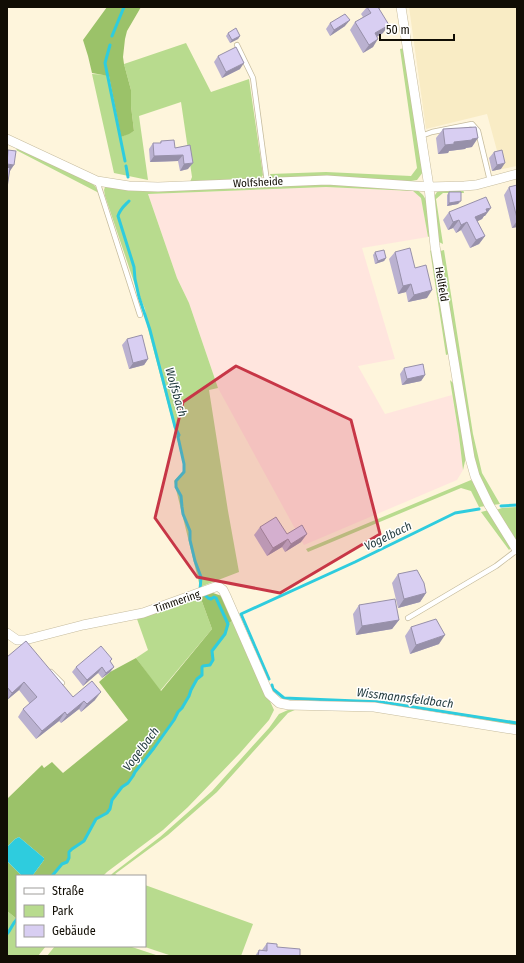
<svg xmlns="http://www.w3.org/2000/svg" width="524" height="963" font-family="'Fira Sans Condensed',sans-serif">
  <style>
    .commercial { fill: #ffe5de }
    .built { fill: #f9ecc5 }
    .green { fill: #b8db8e }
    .forest { fill: #9bc269 }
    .water { fill: #2eccde }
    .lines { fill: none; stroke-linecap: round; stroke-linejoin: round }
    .stream { stroke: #2eccde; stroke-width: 3 }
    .service-casing { stroke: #c6bc9e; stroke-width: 6 }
    .minor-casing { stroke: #c6bc9e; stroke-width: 10 }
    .service { stroke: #fff; stroke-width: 4.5 }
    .minor { stroke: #fff; stroke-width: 9 }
    .wall { fill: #bab1d0 }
    .shaded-wall { fill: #9790a9 }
    .building { fill: #d8cef2; stroke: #9790a9 }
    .marked { fill: #c73646; fill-opacity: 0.2; stroke: #c73646; stroke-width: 3; stroke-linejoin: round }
    .labels { text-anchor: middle; stroke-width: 3; stroke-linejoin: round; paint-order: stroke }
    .street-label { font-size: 11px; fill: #110d04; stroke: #fff }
    .water-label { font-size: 12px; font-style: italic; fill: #1f383b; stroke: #fff }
  </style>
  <rect width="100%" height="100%" fill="#fef5dc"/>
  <path class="commercial" d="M326,187L413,191L421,198L428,237L362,248L395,359L358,366L385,414L452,395L459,436L463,470L457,480L304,545L218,388L189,303L177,278L148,194Z"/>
  <path class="built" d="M409,7H517V166L502,169L487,114L426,129Z"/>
  <path class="green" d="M186,43L211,92L249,79L263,175L260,179L190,182L192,177L181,102L139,116L148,180L114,173L92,74L109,75L121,137L134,131L131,106V90L124,64Z
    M405,48L423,172L417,180L411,181L272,179L270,174L326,172L411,176L417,168L400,49Z
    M18,148L90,182L95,186L99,193L16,150Z
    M326,183L415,188L423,195L426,200L431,233L430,236L428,237L421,198L413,191L326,187L148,194L177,278L189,303L218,388L209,390L228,511L239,572L200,587L174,481L185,469L148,329L145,309L135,285L105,196L104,190L105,187Z
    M463,189L464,193H443L436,199L443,244L439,242L433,198L437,192L441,190Z
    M430,250L432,252L449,354L446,355Z
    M444,250L473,434L482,473L500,504L493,505L480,479L476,467L467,417L440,251Z
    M450,380L454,384L466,457L463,470L459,436Z
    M471,480L475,483L486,506L479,507L471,491L461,488L308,552L306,549Z
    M517,507V543L496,510L502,508Z
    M489,510L511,548L509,550L481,512Z
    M200,596L212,629L160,691L136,658L148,650L137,619Z
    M233,620L274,710L269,720L240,753L188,807L163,830L107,872L103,876H52L62,864L69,858V852L77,845L96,819L107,813L110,809L112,800L122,787L128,783L133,776L135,772L154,748L174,720L178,712L182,708L189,696L191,690L197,679L202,675V667L203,666H207L213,660L212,651L225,634L228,624Z
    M381,701L517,722V726Z
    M297,709L288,713L217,792L168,835L115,874L119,876H110L113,873L160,837L212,791L269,728L279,714L288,710Z
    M145,885L253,924L241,956H172L142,946H145Z
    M7,911L17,919V946H46L38,956H7Z
    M55,946H129L159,956H47Z"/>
  <path class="forest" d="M107,7H141L127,31L125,39L123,57L124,64L131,90V106L134,131L129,134L121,137L109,76L92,73L88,56L83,40Z
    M210,592L222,596L233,620L228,624L225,634L212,651L213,660L210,665L203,666L202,667V675L197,679L191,690L189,696L182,708L178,712L174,720L154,748L135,772L133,776L128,783L122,787L112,800L110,809L107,813L96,819L84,841L72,848L69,852V858L67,862L62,864L52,876H31L33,875L44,860V858L19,837L15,839L7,847V799L42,765L44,768L52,762L63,773L128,720L99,682L110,672L136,658L161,691L212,629L200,596Z
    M7,861L22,876H17V919L7,911Z"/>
  <path class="water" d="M19,837L44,858V860L33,875L31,876H22L7,861V847L15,839Z"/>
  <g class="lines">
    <path class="stream" d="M112,36L124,7
      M110,45L105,63L125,161
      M126,166L128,177
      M129,201C124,206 120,209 118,216L134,267L135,279L139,297L150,330L175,427L179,435L178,437L184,464V472L176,481V487L181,496L182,507L183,514L190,531V540L195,561L201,577L200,590
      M501,506L517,505
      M269,679L241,614L355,562L455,513L479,509
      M272,685L273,689L284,698L381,702L517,723
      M52,876L62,864L67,862L69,858V852L72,849L84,841L96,819L107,813L110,809L112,800L122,787L128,783L133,776L135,772L154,748L174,720L178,712L182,708L189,696L191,690L197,679L202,675V667L203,666L210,665L213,660L212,651L225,634L228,624L216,598L214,597L211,599L208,598L205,595
      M7,934C11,930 12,924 17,919"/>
    <g class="service-casing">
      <path id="service" d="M237,45L253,78L267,182
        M421,136L432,132L472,124L478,131L490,181
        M97,181L140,315
        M408,618L496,566L517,550
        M51,672L62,683"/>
    </g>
    <g class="minor-casing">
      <path id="minor" d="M401,7L429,187L435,246L470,458L475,476L489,505L517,550
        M7,139L97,181L129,186L158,187L327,180L429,187L464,186L476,185L517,174
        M7,633L17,640H25L83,625L143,613L218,586L223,590L226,596L269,694L279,703L289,705L374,707L517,730"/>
    </g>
    <use href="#service" class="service"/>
    <use href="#minor" class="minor"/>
  </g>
  <path class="wall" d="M367,7H382L379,9L383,33L377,37L373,47L363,53L350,30L355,22L363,17L361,14Z
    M330,23L345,26L330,36L326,29Z
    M228,33L240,36L238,39L230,43L226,36Z
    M218,56L240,69L222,78L214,62Z
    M443,129L472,147L466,148L465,149L449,151L448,153L438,154L436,138Z
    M161,141L175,148L190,145L188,169L180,171L178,161L150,162L149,149L153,143H160Z
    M494,152L501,169L492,171L489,158Z
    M517,185V227L512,228L504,195L509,187Z
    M449,192L458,204L447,206V195Z
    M449,212L485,216H484L482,219L477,221L485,236L479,244L470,248L461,230L456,233L453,228L448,230L443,220Z
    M375,252L386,258L384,261L375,264L373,255Z
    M395,252L415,268L427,298L408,302L406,292L398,294L389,259Z
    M127,339L148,359L144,365L129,369L122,345Z
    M404,368L425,375L421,381L402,385L400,374Z
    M260,527L287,534L301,542L285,552L282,547L267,556L254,535Z
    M398,574L426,593L420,602L398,608L392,583Z
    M359,605L399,620L392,629L356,635L353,614Z
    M411,627L439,644L410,654L405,636Z
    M7,657L73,697L95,700L81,712L79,709L61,723L59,721L36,739L18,717L23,709L30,704L19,690L7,700Z
    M112,659L110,662L114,667L110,672L102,678L98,673L83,686L72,672L76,667Z
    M267,943L277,947L300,956H255L259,950H262Z"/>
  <path class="shaded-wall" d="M350,20L345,26L330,36L334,30Z
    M389,25L383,33L369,41L375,33Z
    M240,36L238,39L230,43L232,40Z
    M378,39L373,47L363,53L369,45Z
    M244,63L240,69L222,78L226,72Z
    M478,138L472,147L466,148L465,149L449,151L448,153L438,154L445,145L454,142Z
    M183,155L178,161L150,162L154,156Z
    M193,163L188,169L180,171L184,164Z
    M505,163L501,169L492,171L497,165Z
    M7,164L14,165L10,171L7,170Z
    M461,201L458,204L447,206L449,203Z
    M491,208L485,216H484L482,219L470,225L475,217L486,209Z
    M459,220L453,228L448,230L453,222Z
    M517,221V227L512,228Z
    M467,222L461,230L456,233L461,225Z
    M485,236L479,244L470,248L476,240Z
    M386,258L384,261L375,264L378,261Z
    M411,284L406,292L398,294L403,286Z
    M432,290L427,298L408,302L414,295Z
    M148,359L144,365L129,369L133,363Z
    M425,375L421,381L402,385L407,379Z
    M307,534L301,542L285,552L291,544Z
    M288,539L282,547L267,556L273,548Z
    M426,593L420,602L398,608L404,599Z
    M399,620L392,629L356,635L362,626Z
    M445,635L439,644L410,654L416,645Z
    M102,667L98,673L83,686L87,680Z
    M114,667L110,672L102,678L106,673Z
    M24,682L19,690L7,700L12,693Z
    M101,692L95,700L81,712L87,704Z
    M84,701L79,709L61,723L67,715Z
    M65,712L59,721L36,739L42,731Z"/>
  <path class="building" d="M367,7H378L389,25L375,33L378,39L369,45L355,22L371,13Z
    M345,14L350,20L334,30L330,23Z
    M236,28L240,36L232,40L228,33Z
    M236,47L244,63L226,72L218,56Z
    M476,127L478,138L472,139V140L454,142V144L445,145L443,129Z
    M174,140L175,148L190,145L193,163L184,164L183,155L154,156L153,143H161V141Z
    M8,150L16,151L14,165L7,164Z
    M502,150L505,163L497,165L494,152Z
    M7,167L10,168L7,188Z
    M517,185V218L509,187Z
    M449,192H461V201L449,203Z
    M486,197L491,208L486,209L487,212L475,217L485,236L476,240L467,222L461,225L459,220L453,222L449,212Z
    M410,248L415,268L426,265L432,290L414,295L411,284L403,286L395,252Z
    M384,250L386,258L378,261L375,252Z
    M142,335L148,359L133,363L127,339Z
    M423,364L425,375L407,379L404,368Z
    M276,517L287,534L302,525L307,534L291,544L288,539L273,548L260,527Z
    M417,570L424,583L426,593L404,599L398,574Z
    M395,599L399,620L362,626L359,605Z
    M436,619L445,635L416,645L411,627Z
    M26,641L73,697L92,681L101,692L87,704L84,701L67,715L65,712L42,731L23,709L37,697L24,682L12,693L7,687V657Z
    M101,646L112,659L110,661L114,667L106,673L102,667L87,680L76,667Z
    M267,943L277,944V947L300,949V956H258L259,950L267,951Z"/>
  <path class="marked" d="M236,366L351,420L380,534L280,593L197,577L155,518L183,402Z"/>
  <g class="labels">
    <g class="street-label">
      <text transform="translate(258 182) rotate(-3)" y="4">Wolfsheide</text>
      <text transform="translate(442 284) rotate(81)" y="4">Hellfeld</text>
      <text transform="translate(177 601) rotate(-19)" y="4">Timmering</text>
    </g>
    <g class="water-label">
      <text transform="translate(176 392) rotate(74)" y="4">Wolfsbach</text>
      <text transform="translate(388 536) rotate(-26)" y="4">Vogelbach</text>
      <text transform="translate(405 698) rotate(7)" y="4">Wissmannsfeldbach</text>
      <text transform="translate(141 749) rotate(-53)" y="4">Vogelbach</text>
    </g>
  </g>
  <rect width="524" height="963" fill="none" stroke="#110d04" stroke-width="16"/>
  <rect x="16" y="875" width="130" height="72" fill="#ffffff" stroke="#a09e9b"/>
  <rect x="24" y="888" width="20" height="6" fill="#ffffff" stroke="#a09e9b"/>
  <text x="52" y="895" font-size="12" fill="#110d04">Straße</text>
  <rect x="24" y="905" width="20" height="12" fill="#b8db8e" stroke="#a09e9b"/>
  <text x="52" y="915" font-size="12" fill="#110d04">Park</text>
  <rect x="24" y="925" width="20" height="12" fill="#d8cef2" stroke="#a09e9b"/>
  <text x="52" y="935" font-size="12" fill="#110d04">Gebäude</text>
  <path d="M380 34v6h74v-6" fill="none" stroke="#110d04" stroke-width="2"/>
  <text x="386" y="34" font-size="12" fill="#110d04" stroke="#ffffff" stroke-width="3" paint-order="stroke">50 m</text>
</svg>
